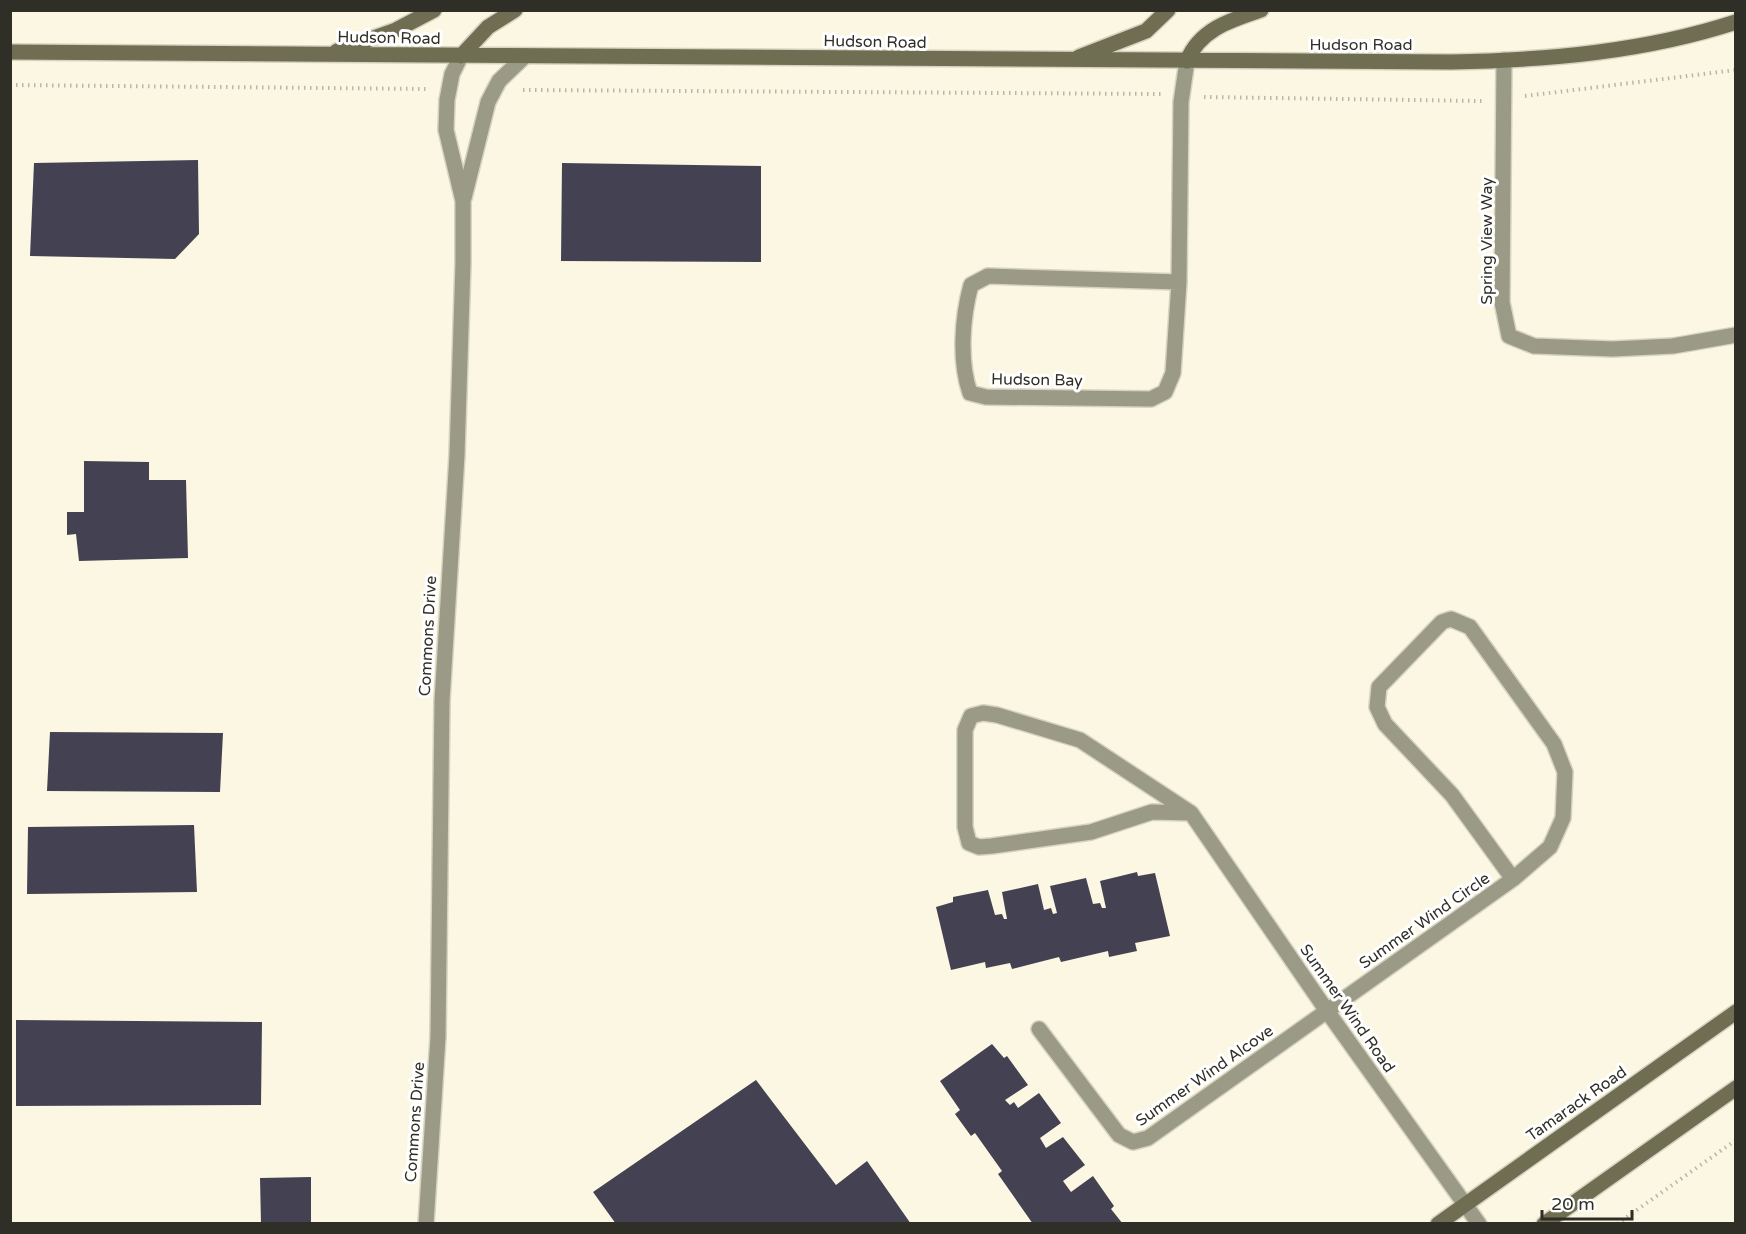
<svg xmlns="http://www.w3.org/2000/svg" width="1746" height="1234" font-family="'Varela Round',sans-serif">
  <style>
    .building { fill: #444252 }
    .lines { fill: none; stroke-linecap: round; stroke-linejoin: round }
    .street-casing { stroke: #d6d3c0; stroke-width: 18 }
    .secondary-casing { stroke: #d6d3c0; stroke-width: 18 }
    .path { stroke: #bab7a6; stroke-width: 4; stroke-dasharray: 1.5 4.5; stroke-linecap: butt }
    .street { stroke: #9a9a86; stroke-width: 15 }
    .secondary { stroke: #6f6e52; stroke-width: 15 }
    .labels { text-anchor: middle; stroke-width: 6; stroke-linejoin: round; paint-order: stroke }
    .street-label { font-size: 16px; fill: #302f27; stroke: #fff }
  </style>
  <rect width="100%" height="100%" fill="#fbf7e2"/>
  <path class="building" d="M198,160L199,234L175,259L30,256L34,163Z
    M562,163L761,166V262L561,261Z
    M84,461L149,462V480H186L188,558L79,561L76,534L67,535V512H84Z
    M50,732L223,733L220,792L47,791Z
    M194,825L197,892L27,894L28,827Z
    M1137,872L1138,876L1155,873L1170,936L1135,943L1137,951L1109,957L1108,951L1061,962L1059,957L1012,969L1010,963L986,968L985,962L951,970L936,907L953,902V897L988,890L995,915L1002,914L1004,919H1007L1002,892L1038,884L1044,910L1051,908L1053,914L1057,913L1050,886L1086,878L1093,904L1100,903L1102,908H1106L1100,881Z
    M16,1020L262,1022L261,1105L16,1106Z
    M992,1044L1004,1058L1007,1056L1028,1085L1005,1100L1010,1105L1014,1102L1018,1108L1039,1093L1061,1123L1040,1138L1046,1148L1063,1137L1085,1165L1063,1181L1071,1192L1093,1176L1114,1206L1111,1209L1123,1224H1033L998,1174L1002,1171L975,1133L971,1136L955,1114L960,1110L940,1081Z
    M756,1080L836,1185L867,1161L911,1224H616L593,1192Z
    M311,1177V1224H261L260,1178Z"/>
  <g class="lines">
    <g class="street-casing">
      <path id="street" d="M1504,60L1502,302L1509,336L1534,346L1613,349L1673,346L1736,335
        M464,198L488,102L499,81L525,56
        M1179,282L988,276L971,285C962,318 959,361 970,393L986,397L1151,399L1165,392L1173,373L1179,282L1181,102L1187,61
        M983,713L997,715L1080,740L1191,813L1152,812L1091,832L992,846L979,847L969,843L965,827V730L971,716Z
        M1191,813L1327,1011L1479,1224
        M1039,1029L1119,1135L1133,1142L1148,1138L1513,879L1550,847L1563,818L1565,772L1554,744L1470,627L1451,619L1442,622L1379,687L1377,707L1385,724L1452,795L1513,879
        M426,1224L438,1037L442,701L457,455L463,263V201L446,130L447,100L452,74L461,56"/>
    </g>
    <g class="secondary-casing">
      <path id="secondary" d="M337,51L396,30L434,10
        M10,52L1451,62C1548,60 1644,52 1736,22
        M461,56L488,27L515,10
        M1079,57L1146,31L1168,10
        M1187,61C1200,29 1231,20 1261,10
        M1438,1224L1736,1012
        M1544,1224L1736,1088"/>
    </g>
    <path class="path" d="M10,85L426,89
      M523,90L1161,94
      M1525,96L1736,70
      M1204,97L1482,101
      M1617,1224L1736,1140"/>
    <use href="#street" class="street"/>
    <use href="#secondary" class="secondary"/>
  </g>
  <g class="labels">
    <g class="street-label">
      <text transform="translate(389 37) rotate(1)" y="6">Hudson Road</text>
      <text transform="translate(875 41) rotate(1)" y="6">Hudson Road</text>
      <text x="1361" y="50">Hudson Road</text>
      <text transform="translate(1486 241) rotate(-90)" y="6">Spring View Way</text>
      <text transform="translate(1037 379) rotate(1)" y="6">Hudson Bay</text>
      <text transform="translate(427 636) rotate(-87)" y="6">Commons Drive</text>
      <text transform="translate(1424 920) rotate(-35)" y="6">Summer Wind Circle</text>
      <text transform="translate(1348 1008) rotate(55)" y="6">Summer Wind Road</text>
      <text transform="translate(1204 1075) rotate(-35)" y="6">Summer Wind Alcove</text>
      <text transform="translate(1576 1103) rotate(-35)" y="6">Tamarack Road</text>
      <text transform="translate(414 1122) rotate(-86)" y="6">Commons Drive</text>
    </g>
  </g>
  <rect width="1746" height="1234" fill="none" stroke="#302f27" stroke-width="24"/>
  <path d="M1542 1210v9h90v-9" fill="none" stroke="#302f27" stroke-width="3"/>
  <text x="1551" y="1210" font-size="18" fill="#302f27" stroke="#ffffff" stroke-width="4.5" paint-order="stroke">20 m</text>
</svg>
